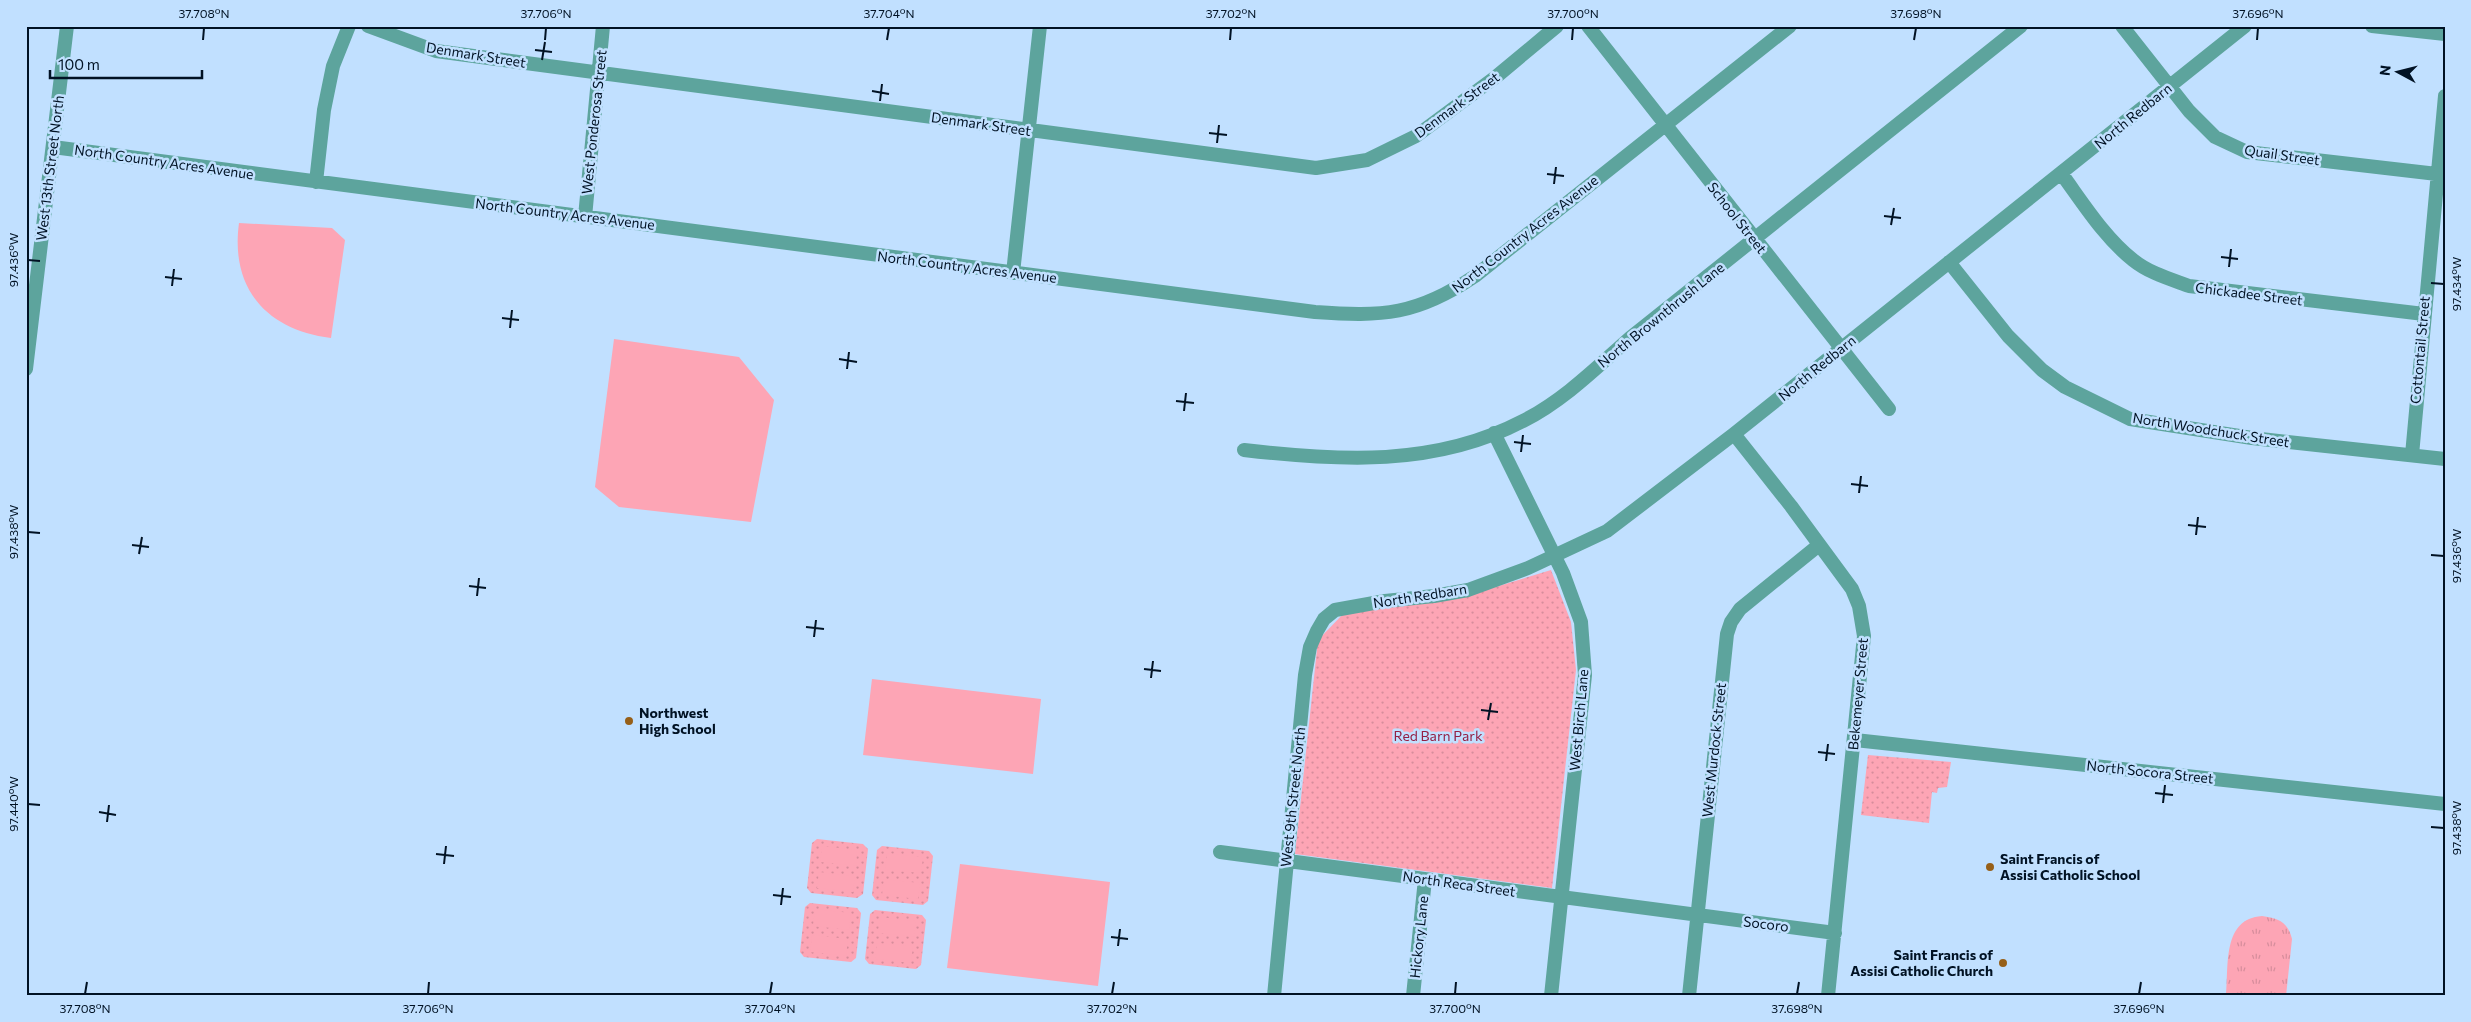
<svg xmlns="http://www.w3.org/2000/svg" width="2471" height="1022" font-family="Commissioner,sans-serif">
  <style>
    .grass { fill: url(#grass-tufts) }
    .park { fill: url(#park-dots) }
    .pitch { fill: #fda5b5 }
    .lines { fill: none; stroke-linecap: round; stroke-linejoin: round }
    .minor { stroke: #5da49d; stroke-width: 14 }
    .ticks { fill: none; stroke: #011224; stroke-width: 2 }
    .poi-dot { fill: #965f18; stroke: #c1e0ff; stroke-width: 2 }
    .labels { text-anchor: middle; stroke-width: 5; stroke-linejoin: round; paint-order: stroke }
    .street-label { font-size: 14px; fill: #011224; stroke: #c1e0ff }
    .poi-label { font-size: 14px; font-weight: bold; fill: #011224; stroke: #c1e0ff; text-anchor: start }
    .park-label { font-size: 14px; fill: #941f44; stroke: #c1e0ff }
    .neatline { fill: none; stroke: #011224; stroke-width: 2 }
    .ticks-label { font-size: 12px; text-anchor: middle; fill: #011224 }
  </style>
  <defs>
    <pattern id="grass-tufts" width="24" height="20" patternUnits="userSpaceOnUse" patternTransform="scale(1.25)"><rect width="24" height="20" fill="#fda5b5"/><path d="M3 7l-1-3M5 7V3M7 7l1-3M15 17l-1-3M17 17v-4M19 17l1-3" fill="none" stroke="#d78d9c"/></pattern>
    <pattern id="park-dots" width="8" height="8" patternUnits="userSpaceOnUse" patternTransform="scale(1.25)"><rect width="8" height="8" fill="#fda5b5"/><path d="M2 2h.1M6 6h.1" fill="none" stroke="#d78d9c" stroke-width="1.8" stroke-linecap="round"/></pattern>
  </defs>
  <rect width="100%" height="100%" fill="#c1e0ff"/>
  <path class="grass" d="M2262,916C2278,918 2288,922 2292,939L2286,996H2226C2229,965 2222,919 2262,916Z"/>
  <path class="park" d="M1551,570L1571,622L1576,670L1552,888L1295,854L1318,640L1345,612L1456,599Z
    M1868,755L1951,762L1947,787L1938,788L1937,793L1932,792L1929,823L1861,815Z
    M817,839L863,844L868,849L863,894L857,898L811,893L807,888L812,843Z
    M882,846L929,851L933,856L928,901L923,905L876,900L872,895L877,850Z
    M810,903L857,908L861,913L856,958L851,962L804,957L800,952L805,907Z
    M875,910L922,915L926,920L921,965L916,969L869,964L865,959L870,914Z"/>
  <path class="pitch" d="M239,223L332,228L345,240L331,338C267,330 230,289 239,223Z
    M614,339L739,357L774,400L751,522L619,507L595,487Z
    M872,679L1041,699L1033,774L863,755Z
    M822,846L857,850L856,866L820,862Z
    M887,853L923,857L921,873L885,870Z
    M960,864L1110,882L1098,986L947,968Z
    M819,872L855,876L853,892L817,888Z
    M884,879L920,883L918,899L882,895Z
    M815,909L851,913L849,930L813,926Z
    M880,917L916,921L914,937L878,933Z
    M812,935L848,939L846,956L810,952Z
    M877,943L913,946L911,963L875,959Z"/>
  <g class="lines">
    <path class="minor" d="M368,26L436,51L1316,168L1367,160L1416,136L1497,76L1557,26
      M1588,26L1889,409
      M2122,26L2189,111L2215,137L2247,152L2437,174
      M2372,26L2445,34
      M53,147L1315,312C1383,317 1417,315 1475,276L1790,26
      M2061,173C2083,203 2104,237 2133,260C2149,273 2170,279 2189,286L2424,314
      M316,182L324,110L333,66L349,26
      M585,217L603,26
      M1949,262L2008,336L2042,370L2065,387L2130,419L2252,438L2445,459
      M1013,273L1040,26
      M26,369L67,26
      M1494,433L1563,573L1581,622L1585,675L1551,996
      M1734,434L1791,506L1852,589L1859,606L1864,636L1828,996
      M1244,450C1339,461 1435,467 1523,421C1563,401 1596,368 1630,338L2021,26
      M2412,455L2445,96
      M1855,740L2445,804
      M1220,852L1835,933
      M1274,996L1305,675L1310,647L1317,631L1324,619L1335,610L1385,601L1434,596L1468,590L1528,568L1607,531L1734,434L2245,26
      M1413,996L1425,879
      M1689,996L1727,634L1731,622L1740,609L1819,545"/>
  </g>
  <path class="ticks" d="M203,40L204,28M545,40L546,28M887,40L889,28M1230,40L1231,28M1572,40L1573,28M1914,40L1916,28M2257,40L2258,28M535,50L552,52M542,60L545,42M872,91L889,94M880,101L882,84M1209,133L1227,135M1217,143L1219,125M1547,174L1564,176M1554,184L1556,167M1884,216L1901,218M1891,225L1894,208M2221,257L2238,259M28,260L40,261M2229,267L2231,249M165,277L182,279M2431,283L2444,284M172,286L174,269M502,318L519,320M510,328L512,310M839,359L857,362M847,369L849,352M1176,401L1194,403M1184,411L1186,393M1514,442L1531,444M1521,452L1523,435M1851,484L1868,486M1859,493L1861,476M2188,525L2206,527M28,532L40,533M2196,535L2198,517M132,545L149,547M139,554L142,537M2431,555L2444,556M469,586L486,588M477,596L479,578M806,627L824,629M814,637L816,620M1144,669L1161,671M1151,678L1153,661M1481,710L1498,712M1488,720L1491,703M1818,752L1835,754M1826,761L1828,744M2155,793L2173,795M2163,803L2165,785M28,804L40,805M99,812L116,815M107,822L109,805M2431,827L2444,828M436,854L454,856M444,864L446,846M773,895L791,897M781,905L783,888M1111,937L1128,939M1118,946L1120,929M85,994L87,982M428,994L429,982M770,994L772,982M1112,994L1114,982M1455,994L1456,982M1797,994L1799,982M2139,994L2141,982"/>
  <g class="poi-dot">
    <circle cx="629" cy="721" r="5"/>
    <circle cx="1990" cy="867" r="5"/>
    <circle cx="2003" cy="963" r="5"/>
  </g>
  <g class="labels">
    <g class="street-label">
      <text transform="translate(476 55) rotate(9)" y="5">Denmark Street</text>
      <text transform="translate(1457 105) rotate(-36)" y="5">Denmark Street</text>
      <text transform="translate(2133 116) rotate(-39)" y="5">North Redbarn</text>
      <text transform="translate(594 122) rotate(-84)" y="5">West Ponderosa Street</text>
      <text transform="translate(981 124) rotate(8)" y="5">Denmark Street</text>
      <text transform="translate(2282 155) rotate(8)" y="5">Quail Street</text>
      <text transform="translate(164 162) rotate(8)" y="5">North Country Acres Avenue</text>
      <text transform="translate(50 168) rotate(-83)" y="5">West 13th Street North</text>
      <text transform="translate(565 214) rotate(7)" y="5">North Country Acres Avenue</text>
      <text transform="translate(1737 218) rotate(52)" y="5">School Street</text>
      <text transform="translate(1525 234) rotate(-38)" y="5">North Country Acres Avenue</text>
      <text transform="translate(967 267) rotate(7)" y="5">North Country Acres Avenue</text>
      <text transform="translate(2249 294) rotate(7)" y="5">Chickadee Street</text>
      <text transform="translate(1661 315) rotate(-39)" y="5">North Brownthrush Lane</text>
      <text transform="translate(2420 350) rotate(-85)" y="5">Cottontail Street</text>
      <text transform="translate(1817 368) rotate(-39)" y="5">North Redbarn</text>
      <text transform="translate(2211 430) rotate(9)" y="5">North Woodchuck Street</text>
      <text transform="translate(1420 596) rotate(-9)" y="5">North Redbarn</text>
      <text transform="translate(1858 694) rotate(-85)" y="5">Bekemeyer Street</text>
      <text transform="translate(1579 720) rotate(-85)" y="5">West Birch Lane</text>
      <text transform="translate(1714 750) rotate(-84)" y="5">West Murdock Street</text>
      <text transform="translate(2150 772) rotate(6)" y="5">North Socora Street</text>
      <text transform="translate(1293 797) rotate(-84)" y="5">West 9th Street North</text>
      <text transform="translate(1459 884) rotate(8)" y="5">North Reca Street</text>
      <text transform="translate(1766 924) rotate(7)" y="5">Socoro</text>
      <text transform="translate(1419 937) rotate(-84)" y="5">Hickory Lane</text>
    </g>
    <g class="poi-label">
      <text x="639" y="718">Northwest<tspan x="639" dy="16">High School</tspan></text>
      <text x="2000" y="864">Saint Francis of<tspan x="2000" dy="16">Assisi Catholic School</tspan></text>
      <text x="1993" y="960" text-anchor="end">Saint Francis of<tspan x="1993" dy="16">Assisi Catholic Church</tspan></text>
    </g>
    <g class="park-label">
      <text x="1438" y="741">Red Barn Park</text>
    </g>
  </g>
  <rect width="2471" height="1022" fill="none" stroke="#c1e0ff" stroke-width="55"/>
  <g transform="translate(2398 72) rotate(277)" stroke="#c1e0ff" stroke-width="4" paint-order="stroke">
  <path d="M0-4L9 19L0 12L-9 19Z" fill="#011224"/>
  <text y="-8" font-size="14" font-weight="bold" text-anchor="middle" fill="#011224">N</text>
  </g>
  <path d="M50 70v8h152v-8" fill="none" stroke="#011224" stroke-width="2.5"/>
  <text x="58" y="70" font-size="15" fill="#011224" stroke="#c1e0ff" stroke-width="4" paint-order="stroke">100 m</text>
  <rect x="28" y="28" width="2416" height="966" class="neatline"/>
  <g class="ticks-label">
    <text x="204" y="18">37.708°N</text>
    <text x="546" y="18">37.706°N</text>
    <text x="889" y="18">37.704°N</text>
    <text x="1231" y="18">37.702°N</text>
    <text x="1573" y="18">37.700°N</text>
    <text x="1916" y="18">37.698°N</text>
    <text x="2258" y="18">37.696°N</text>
    <text transform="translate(14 260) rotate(-90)" y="4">97.436°W</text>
    <text transform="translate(2457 284) rotate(-90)" y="4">97.434°W</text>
    <text transform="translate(14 532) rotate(-90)" y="4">97.438°W</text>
    <text transform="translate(2457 556) rotate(-90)" y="4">97.436°W</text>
    <text transform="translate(14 804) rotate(-90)" y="4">97.440°W</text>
    <text transform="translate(2457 828) rotate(-90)" y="4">97.438°W</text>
    <text x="85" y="1013">37.708°N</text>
    <text x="428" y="1013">37.706°N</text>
    <text x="770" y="1013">37.704°N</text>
    <text x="1112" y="1013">37.702°N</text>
    <text x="1455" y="1013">37.700°N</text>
    <text x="1797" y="1013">37.698°N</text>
    <text x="2139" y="1013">37.696°N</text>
  </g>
</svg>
